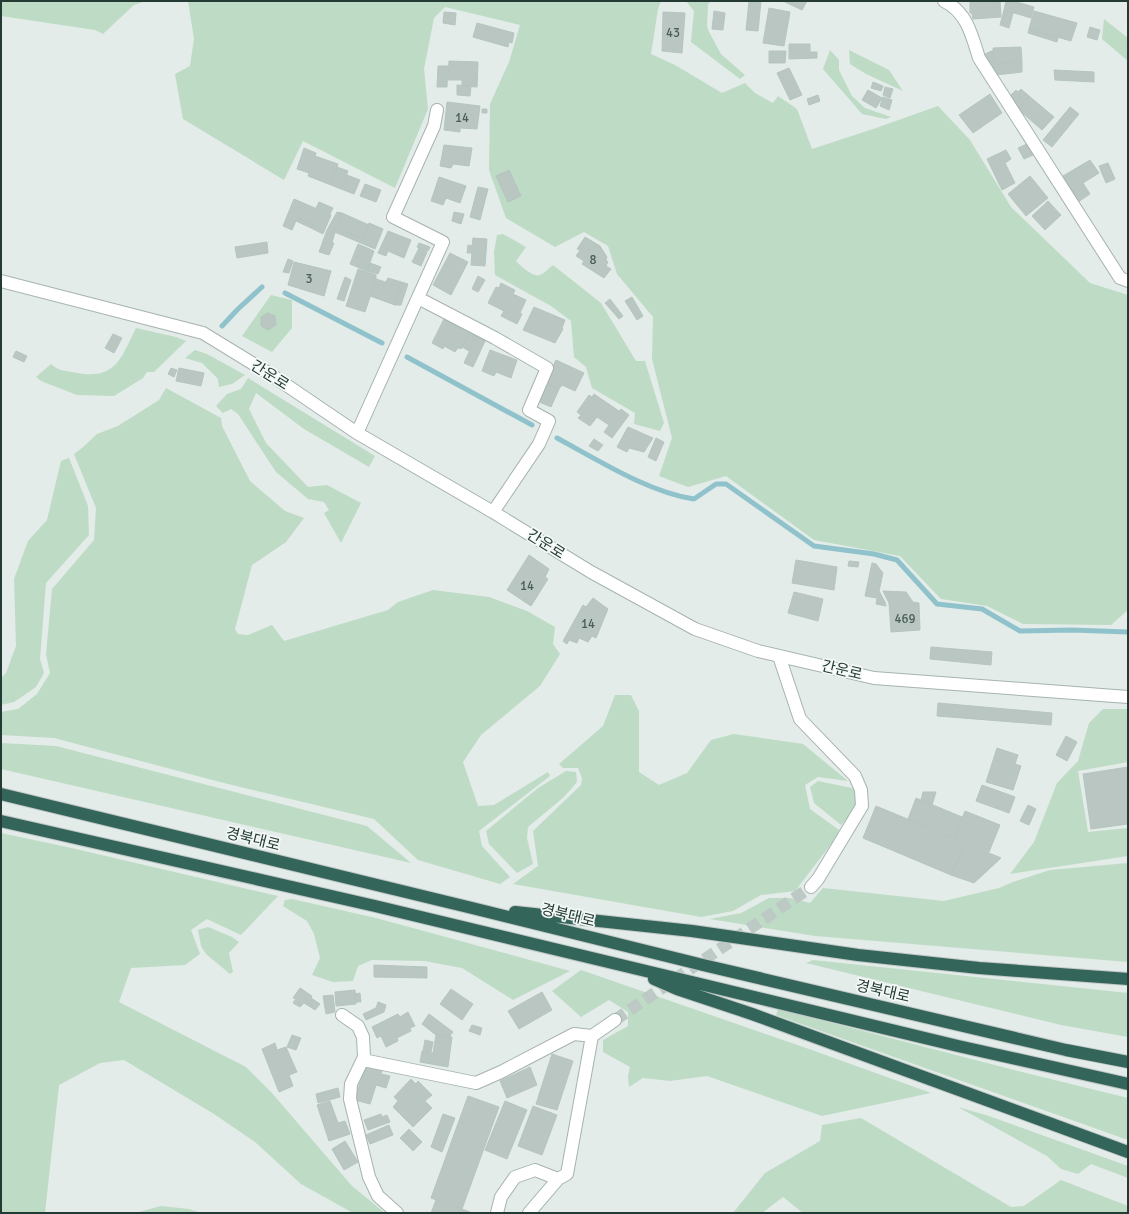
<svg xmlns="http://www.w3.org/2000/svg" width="1129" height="1214" font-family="Signika,'Noto Sans KR',sans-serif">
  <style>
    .green { fill: #bedbc6 }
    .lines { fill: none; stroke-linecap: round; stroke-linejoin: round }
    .stream { stroke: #90c2cc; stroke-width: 5 }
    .building { fill: #b9c6c1; stroke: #b6c5bf }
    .minor-tunnel { stroke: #bdc9c4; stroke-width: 12; stroke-dasharray: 12 6; stroke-linecap: butt }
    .minor-casing { stroke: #a6b3af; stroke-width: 14 }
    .highway-casing { stroke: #c2c8c6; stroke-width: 14 }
    .minor { stroke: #fff; stroke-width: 12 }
    .highway { stroke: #33655b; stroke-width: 12 }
    .labels { text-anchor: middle; stroke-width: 3.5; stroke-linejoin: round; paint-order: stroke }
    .number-label { font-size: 13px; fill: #495e58 }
    .street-label { font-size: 15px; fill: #243b35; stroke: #f3f8f6 }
  </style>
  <rect width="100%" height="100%" fill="#e3ece8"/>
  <path class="green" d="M1,1H143V2L134,5L103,34L95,30L1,16Z
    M188,1H661L658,9L651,54L675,65L722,93L745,83L755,93L773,103L778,96L797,109L812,149L876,128L938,106L970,140L1011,207L1090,283L1128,295V610L1111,625L1023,624L987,606L941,599L900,556L814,540L726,476L688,487L659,476L672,438L652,359L653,317L617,274L608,246L584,232L555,247L506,218L489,170L490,104L509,62L520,25L445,7L434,18L424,69L428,109L395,188L303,141L284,180L183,119L175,74L190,66L194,39Z
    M686,1H711L708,4L707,26L709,32L721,54L745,75L740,79L691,42L694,11Z
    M1104,19L1128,38V61L1102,39Z
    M830,50L839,60V70L852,96L865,108L891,117L886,119L862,114L823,69Z
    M849,50L889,70L903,91L866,74L850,64Z
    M503,234L526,247L516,261C521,266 533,278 540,275C545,273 549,268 553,265L601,303L636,361H645L664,423L660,431L634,424L635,413L592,388L586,367L574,357L571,321L551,306L495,275L494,252L497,235Z
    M271,295L292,300V328L272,352L242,336Z
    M136,328L176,337L186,341L154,372H147L143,378L114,396L77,395L41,381L36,377L51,364C58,371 67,371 77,373C116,380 121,358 136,328Z
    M195,350L207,354L245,375L232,384L219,387L218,379L202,363L185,358Z
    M248,378L375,456L369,467L304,429L256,393L249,409L266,443L308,487L327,485L361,503L341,543L324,513L329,510L324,502L308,499L276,472L238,414L231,409L223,413L216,406L227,394L241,389Z
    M166,388L221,418L222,426L250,481L285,511L304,518L286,542L252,565L235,629L238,634L248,635L272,625L284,641L388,610L398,602L433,590L489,597L527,611L555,627L553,644L560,654L540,686L481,735L463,762L478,806L494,805L548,772L550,776L479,831L482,846L510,877L500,884L418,860L374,819L220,782L54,738L1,735V712L18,709L37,694L50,673L46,654L52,589L94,540L96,508L74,454L82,448L97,434L118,426L159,400Z
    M69,458L88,506L89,535L46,583L40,659L44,673L36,687L14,702L1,705V678L6,673L16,646L14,579L28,541L47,520L61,461Z
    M615,695H631L639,711V772L659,785L687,773L711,740L734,734L803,744L848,781L818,777L805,785L810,809L839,830L835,839L795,891L761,895L733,911L701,917L513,884L538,866L533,831L581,785L582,778L578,768H563L559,764L603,726Z
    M1103,709H1128V762L1078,771L1088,832L1128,828V856L1010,874L1034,842L1057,783L1078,761L1089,723Z
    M1,743L56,746L367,826L411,863L1,769Z
    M566,771L576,772L577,782L564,797L528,827L527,838L533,864L517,873L489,844L486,831L538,788Z
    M818,781L852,788L858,796L856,809L841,825L814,803L810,787Z
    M1,833L67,847L278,896L241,935L207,919L191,930L200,954L185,965L131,968L119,1002L246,1067L271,1092L352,1186L385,1213H353L301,1184L255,1142L214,1114L124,1060L100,1063L59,1085L45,1213H1Z
    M1128,863V962L815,936L710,919L741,913L769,898H791L810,903L823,888L944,901L999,888L1013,882L1050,870Z
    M292,899L376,918L570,971L513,1000L462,968L424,961L372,960L358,966L353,981L333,982L312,975L320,958L314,934L307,921L283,906L285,900Z
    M208,927L232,937L239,942L229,953L233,972L230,974L206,954L201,946L198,930Z
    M813,960L1128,993V1037L1061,1025L806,963Z
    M581,970L809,1049L931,1093L822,1116L707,1076L670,1081L643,1078L629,1087L628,1076L630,1067L603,1052V1040L628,1026V1012L609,1000L581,1017L552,991Z
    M778,1009L1014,1070L1128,1098V1140L776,1015Z
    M958,1107L989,1116L1128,1166V1178L1091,1164L1078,1174L1061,1169L1047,1156Z
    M861,1118L1011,1207L1024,1206L1061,1180L1128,1206V1213H803L783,1197L762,1213H733L765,1173L820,1141L822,1125Z
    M161,1206L189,1209L201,1213H135Z"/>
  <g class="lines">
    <path class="stream" d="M285,293L382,343
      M222,326L238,309L262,287
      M407,357L532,425
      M557,438C598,460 648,492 694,499L716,484H726L814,546L874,554L897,560L937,604L982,609L1020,631L1072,630L1128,632"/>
  </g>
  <path class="building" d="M749,1H761L758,31L746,30Z
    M783,1H807L802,10Z
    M970,1H1000L1001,17L973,19L972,13H970Z
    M1006,1H1013L1034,7L1031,18L1004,10Z
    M769,8L790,12L784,46L763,43Z
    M1004,10L1013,13L1009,28L1000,25Z
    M714,11L725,13L723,30L712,29Z
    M1034,11L1077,23L1071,41L1029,29Z
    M444,12L456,13L455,25L443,23Z
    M663,12L685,13L682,53L662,51Z
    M477,23L514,33L512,43L509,42L508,47L473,37Z
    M1090,27L1100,30L1097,40L1087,37Z
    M1029,29L1058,38L1057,42L1028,33Z
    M789,44H810V52H817V58L789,59Z
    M1021,47L1022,62L994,64L993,48Z
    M994,50V64L1022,62V72L996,75L995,70L985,54Z
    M769,51H786L785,63H769Z
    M449,61L478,62L477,87L462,86V80H448Z
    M438,66H448L447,87H437Z
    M789,68L802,95L790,100L777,73Z
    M1054,70L1094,72V82L1055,80Z
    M873,82L883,86L881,91L871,88Z
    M457,85L471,86L470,96L457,95Z
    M885,87L893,89L890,98L883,95Z
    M1021,89L1029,96L1018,109L1011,95L1016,90L1018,92Z
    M868,90L882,98L876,108L862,100Z
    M990,94L1002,113L973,133L959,115Z
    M818,95L820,101L809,105L807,99Z
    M1029,96L1054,117L1042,130L1018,109Z
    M883,97L892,100L889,110L880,106Z
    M447,102L480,106L477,129L460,128V132L444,130Z
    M1070,107L1079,114L1052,147L1043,140Z
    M482,109H487V113H482Z
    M1027,144L1033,155L1024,159L1018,148Z
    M444,145L472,148L469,166L453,164L451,168L440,166Z
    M304,148L316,153L315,156L338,164L331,185L308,176L309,173L297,169Z
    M1006,150L1011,159L1005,163L1015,183L1002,190L987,159Z
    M1090,160L1099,173L1083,183L1090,194L1078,202L1063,176Z
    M1108,163L1115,179L1106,183L1099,166Z
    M337,167L348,171L341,189L331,185Z
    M509,170L521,196L508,202L496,176Z
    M347,175L360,180L354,194L341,189Z
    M1030,176L1048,198L1026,216L1008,194Z
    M439,177L466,186L460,203L446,198L443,205L431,201Z
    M365,184L381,190L376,202L360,196Z
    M478,187L488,189L480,220L470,217Z
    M294,199L331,215L323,234L311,228L312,224L297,218L292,230L283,226Z
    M1048,201L1061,215L1045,230L1032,216Z
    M319,202L333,208L330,214L316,208Z
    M337,212L342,213L334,232H335L332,243H334L329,255L319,252L327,230Z
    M454,212L464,214L461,224L452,221Z
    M342,213L369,225L363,239L344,231L342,235L334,232Z
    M297,218L312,224L311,228L296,221Z
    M369,223L383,229L375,249L342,235L344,231L363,239Z
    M388,231L411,240L404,258L388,251L386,256L378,253Z
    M585,237L600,246L607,257L606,260L608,262L606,266L611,269L604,278L582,264L584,261L576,256L580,250L577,249Z
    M473,238L487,239L485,266L471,265L472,253H467L468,245L472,246Z
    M267,242L268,253L237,258L235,247Z
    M419,243L430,247L428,251L417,247Z
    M358,244L374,251L367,271L350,264Z
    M419,248L427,252L421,266L412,262Z
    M450,253L468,262L451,295L433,285Z
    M288,259L293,261L289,273L283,272Z
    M294,262L331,271L324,296L288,285Z
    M370,263L381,267L378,274L367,271Z
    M358,269L376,275V279L365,312L346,306Z
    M478,276L485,280L478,292L472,289Z
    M345,277L351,280L344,301L337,299Z
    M388,278L408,284L401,305H395L401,287L386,282Z
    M376,279L401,287L395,305L370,296Z
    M501,283L515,290L513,294L526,300L520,313L522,314L517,324L501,316L504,311L488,303L496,287L499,288Z
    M632,297L643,316L637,320L625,301Z
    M610,299L623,316L619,319L605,303Z
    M534,307L565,320L562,328L563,329L555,343L523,330Z
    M268,313L275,316L276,325L268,330L261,326V317Z
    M444,319L470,332L461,349L446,342L443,349L432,343Z
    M470,332L477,335L469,351L462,347Z
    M113,334L122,338L114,353L105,348Z
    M477,335L486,339L473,367L464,363Z
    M446,342L458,348L455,352L444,346Z
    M490,350L517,360L511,378L496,372L494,376L482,371Z
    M16,351L27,356L24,362L13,357Z
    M556,360L584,373L575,391L562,385L559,389L545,383Z
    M171,368L177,370L174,377L168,374Z
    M179,368L204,373L201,386L176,381Z
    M545,383L559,389L551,407L537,401Z
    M594,394L619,411L609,425L597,417L590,426L578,418L581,415L577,412L589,395L592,397Z
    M621,409L629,415L612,438L604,432Z
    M628,427L653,438L644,452L629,448L627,452L617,447Z
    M656,438L664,442L656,461L648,457Z
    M594,439L603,445L598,451L589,446Z
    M529,555L549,569L545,577L548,579L531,606L507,590Z
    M796,560L837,567L834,590L792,583Z
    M849,561L859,562L858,567L848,566Z
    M872,563L876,564L883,573L879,591L885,602L886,606L876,604L877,598L865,596Z
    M883,591L906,592L913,602L919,603L920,630L891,632L889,603Z
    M794,592L823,599L818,621L788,613Z
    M593,598L608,609L596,638L592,636L588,642L579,638L577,643L569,640L567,644L563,641L583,605L586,607Z
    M931,647L992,652L991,665L930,659Z
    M938,703L1052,713L1051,725L937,716Z
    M1066,736L1077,742L1067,761L1056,755Z
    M997,748L1018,755L1015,764L1021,766L1013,790L986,782Z
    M1128,767V824L1091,829L1083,774Z
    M982,785L1015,797L1009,813L976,801Z
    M923,792H936L932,805L921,800Z
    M916,798L962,817L954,838L908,819Z
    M1028,805L1036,809L1029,825L1020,821Z
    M876,806L965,843L951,875L863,838Z
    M965,811L1000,825L989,852L954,838Z
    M965,843L1001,858L974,883L951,875Z
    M374,965L427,967V978L374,977Z
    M300,988L312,996L311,998L320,1004L315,1010L304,1003L300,1007L293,1003L296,999L293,998Z
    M451,989L473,1004L462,1020L440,1004Z
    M355,990L356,1004L336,1006L335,992Z
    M542,992L552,1010L519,1029L508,1011Z
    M360,993L361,1002H356L355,994Z
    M333,995L335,1012L326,1014L323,996Z
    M378,1002L386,1005L384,1012L366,1020L363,1014L376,1008Z
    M408,1012L415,1026L410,1028L411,1031L397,1038L398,1041L386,1047L381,1036L377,1038L372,1027L398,1014L400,1017Z
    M429,1014L453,1032L449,1037L436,1035L422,1024Z
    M472,1025L482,1028L480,1035L469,1031Z
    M292,1035L301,1038L296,1050L287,1047Z
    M436,1035L452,1037L448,1067L420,1062L422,1051L433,1053Z
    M425,1040L433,1042L431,1052L423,1051Z
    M275,1043L277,1050L286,1047L297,1072L289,1075L293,1086L279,1092L262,1049Z
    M552,1054L573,1061L557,1110L536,1104Z
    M365,1065L382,1071L381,1074L390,1076L386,1088L376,1085L370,1104L355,1100Z
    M530,1067L537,1085L507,1098L500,1081Z
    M411,1079L416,1084L418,1081L432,1095L425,1101L432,1108L413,1127L393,1107L398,1101L394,1097Z
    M338,1088L340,1097L318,1103L316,1094Z
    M468,1096L499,1107L462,1209L431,1198Z
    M330,1101L338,1123L345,1121L350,1134L329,1141L317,1105Z
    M505,1101L527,1110L507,1159L485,1150Z
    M533,1106L557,1115L542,1155L518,1146Z
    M381,1114L382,1117L387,1115L390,1122L368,1130L364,1120Z
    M443,1114L455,1118L442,1152L431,1147Z
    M389,1125L393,1135L370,1144L366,1135Z
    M409,1129L422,1142L413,1151L400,1138Z
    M345,1141L358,1162L344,1170L332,1149Z
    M436,1200L462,1209L472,1213H431Z"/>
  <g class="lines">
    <path class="minor-tunnel" d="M615,1020L811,887"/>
    <g class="minor-casing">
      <path id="minor" d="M944,1C967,12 972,36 979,58L1120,278L1128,281
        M1,281L203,333L273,376L357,433L493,512L591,572L695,629L758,651L874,678L1128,697
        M418,298L495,338L547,368L529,410L549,421L539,444L493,512
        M357,433L443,242L393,217L434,126L437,110
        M779,656L800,719L855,776L861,790L862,806L818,879L811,887
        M342,1015L358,1026L363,1037L364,1057L351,1084L350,1099L369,1177L378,1196L397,1213
        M363,1060L476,1083L501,1072L574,1034L592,1036
        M497,1213L501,1197L515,1177L535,1170L558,1179L567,1174L592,1036L615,1020
        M529,1213L558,1179"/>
    </g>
    <g class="highway-casing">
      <path id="highway" d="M1,794L472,908L703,965L1066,1050L1128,1062
        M1,821L375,906L958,1046L1128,1084
        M515,912L692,931L858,955L979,968L1128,979
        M654,979L677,989L752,1014L1128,1152"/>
    </g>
    <use href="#minor" class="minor"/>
    <use href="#highway" class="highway"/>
  </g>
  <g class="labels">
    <g class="number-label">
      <text x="673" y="37">43</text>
      <text x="462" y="122">14</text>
      <text x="593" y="264">8</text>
      <text x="309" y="283">3</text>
      <text x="527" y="590">14</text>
      <text x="905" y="623">469</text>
      <text x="588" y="628">14</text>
    </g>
    <g class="street-label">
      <text transform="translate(270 375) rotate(32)" y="5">간운로</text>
      <text transform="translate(546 544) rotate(32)" y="5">간운로</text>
      <text transform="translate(842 670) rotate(13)" y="5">간운로</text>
      <text transform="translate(253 839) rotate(14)" y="5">경북대로</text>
      <text transform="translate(568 915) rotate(14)" y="5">경북대로</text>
      <text transform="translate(883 991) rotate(13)" y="5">경북대로</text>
    </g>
  </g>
  <rect width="1129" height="1214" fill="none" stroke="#243b35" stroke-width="4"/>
</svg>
